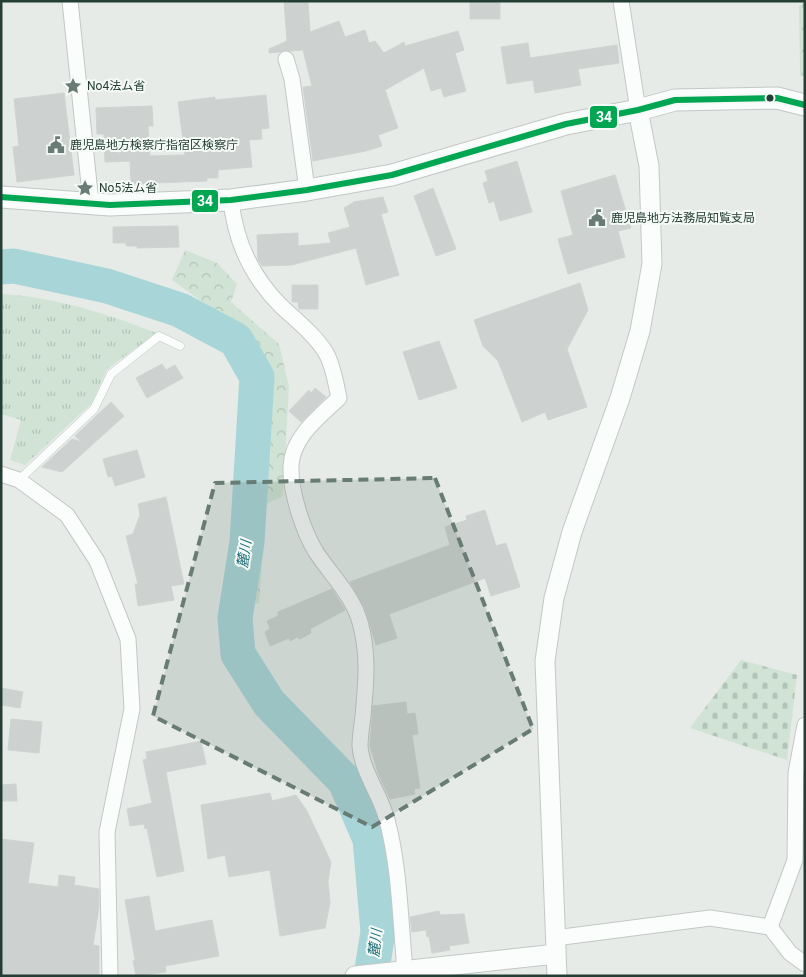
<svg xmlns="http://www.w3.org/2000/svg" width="806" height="977" font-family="Roboto,'Noto Sans JP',sans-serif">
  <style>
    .forest { fill: url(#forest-crowns) }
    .cemetery { fill: url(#cemetery-stones) }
    .park { fill: url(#park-tufts) }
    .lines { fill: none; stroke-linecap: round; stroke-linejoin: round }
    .river { stroke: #a8d5d7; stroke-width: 35 }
    .building { fill: #cdd2d0; stroke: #cfd4d1 }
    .service-casing { stroke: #c3c8c5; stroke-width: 9 }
    .minor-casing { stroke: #c3c8c5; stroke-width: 17 }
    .tertiary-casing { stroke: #c3c8c5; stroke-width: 21 }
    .secondary-casing { stroke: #c2c8c5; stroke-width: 23 }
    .service { stroke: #fbfcfc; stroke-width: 8 }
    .minor { stroke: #fbfcfc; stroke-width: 15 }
    .tertiary { stroke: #fbfcfc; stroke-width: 19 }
    .secondary { stroke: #fbfcfc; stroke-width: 21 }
    .bus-1-casing { stroke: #f5faf7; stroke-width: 10 }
    .bus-1 { stroke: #00a651; stroke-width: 6 }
    .marked { fill: #687b74; fill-opacity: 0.2; stroke: #687b74; stroke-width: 4; stroke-dasharray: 10 6; stroke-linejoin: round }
    .bus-dot { fill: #243e35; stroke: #f5faf7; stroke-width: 2 }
    .labels { text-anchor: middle; stroke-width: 4; stroke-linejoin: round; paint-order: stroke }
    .poi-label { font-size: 12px; fill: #243e35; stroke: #f5faf7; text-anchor: start }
    .water-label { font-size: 14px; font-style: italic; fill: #207079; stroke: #f5faf7 }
    .line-badge { stroke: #f5faf7; stroke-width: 2 }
    .badge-label { font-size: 14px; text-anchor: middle; font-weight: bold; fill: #fff }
  </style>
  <defs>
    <pattern id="forest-crowns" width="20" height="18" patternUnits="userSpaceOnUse" patternTransform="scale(1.25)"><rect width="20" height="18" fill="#d0e3d4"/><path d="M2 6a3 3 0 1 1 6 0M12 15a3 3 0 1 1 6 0" fill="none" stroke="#b2c4b7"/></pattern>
    <pattern id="cemetery-stones" width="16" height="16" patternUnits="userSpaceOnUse" patternTransform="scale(1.25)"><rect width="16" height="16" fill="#d0e3d4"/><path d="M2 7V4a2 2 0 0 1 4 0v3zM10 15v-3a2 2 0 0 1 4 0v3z" fill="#b2c4b7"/></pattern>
    <pattern id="park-tufts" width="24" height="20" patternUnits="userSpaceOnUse" patternTransform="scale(1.25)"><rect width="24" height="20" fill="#d0e3d4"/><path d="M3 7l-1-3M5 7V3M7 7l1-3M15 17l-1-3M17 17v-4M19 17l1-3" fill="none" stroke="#b2c4b7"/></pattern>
  </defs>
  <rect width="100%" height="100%" fill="#e6ebe8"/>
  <path class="forest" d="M805,1V76H800L799,6Z
    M185,250L217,263L237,284L231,302L279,344L289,387L283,496L266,504L259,604L251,601L264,450L266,373L248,335L172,280Z"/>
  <path class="cemetery" d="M741,660L797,675L787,760L690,728Z"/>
  <path class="park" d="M1,294C57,297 106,314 157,333L107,369L92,403L25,465L10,460L21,420L1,414Z"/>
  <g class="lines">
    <path class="river" d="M1,267L14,266L107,286L180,310L236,340L257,377L247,542L235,618L238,654L269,703L345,781L370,839L378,932L371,976"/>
  </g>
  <path class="building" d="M284,1H308L310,32L339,21L345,37L365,30L369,43L375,41L384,53L404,42L405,46L458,31L464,50L455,53L466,91L444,97L441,88L431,91L424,68L385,90L398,128L378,135L382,146L366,151L313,161L303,87L312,86L303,50L269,53V49L287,41Z
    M470,1H500V19H470Z
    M528,43L530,58L617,45L619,63L578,69L581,85L535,93L533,80L507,84L501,47Z
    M64,93L74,175L17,182L13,147L19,146L14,99Z
    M266,95L269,128L261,129L262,139L249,140L252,167L218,170V178H207V181L131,184L130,161L105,162L104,134H97L96,108L152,106L153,126H148L150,156L185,155L178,102L215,97V100Z
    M517,161L532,212L500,221L494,201L489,203L483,183L488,181L485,171Z
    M615,175L631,228L618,231L625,257L568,274L558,239L573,235L561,191Z
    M433,188L456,249L436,256L414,196Z
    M383,197L388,212L381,214L399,275L366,285L356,248L292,265L262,266L258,259L257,235L298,233V246L331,243L328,233L350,227L344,208L354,202Z
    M178,226L179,247L137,248V246H126V243H113V227Z
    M580,283L588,310L567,349L587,407L548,420L545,412L522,422L498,361L483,346L474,320Z
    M292,285H318V309H299L298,302H292Z
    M439,341L457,388L419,400L403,352Z
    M162,364L166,370L175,365L183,378L147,398L136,378Z
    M315,388L326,397L301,422L289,411L309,390L311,393Z
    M111,402L124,416L62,472L42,467L72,439L82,442L75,436Z
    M137,450L145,477L115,486L112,476L108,477L103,459Z
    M166,497L184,584L171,586L174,600L138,606L135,584H138L126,536L133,534L140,515L138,504Z
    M485,510L496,546L506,543L520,587L491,596L485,578L389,614L397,638L376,645L365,608L350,582L450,545L445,527L467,520L466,516Z
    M332,589L345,610L310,629L311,633L300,639L297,637L290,641L289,638L270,646L265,632L270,629L267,621L278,616V612Z
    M1,688L23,692L20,708L1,705Z
    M406,702L407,714L415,713L418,734L412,735L420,788L414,789L415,794L390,799L378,773L370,746L373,706Z
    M11,719L42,722L39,753L8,750Z
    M201,741L206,764L166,772L184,871L157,877L147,828L145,829L144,824L130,826L127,809L152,803L143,760L147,759L146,752Z
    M16,784L17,801H1V785Z
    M270,793L272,801L296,795L307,811L331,862L328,881L330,903L325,928L280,936L270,870L229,877L225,855L208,859L201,805Z
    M1,839L34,843L28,883L58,887L59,875L75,877L74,885L99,889V907L93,945L99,946V976H1Z
    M149,896L155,931L212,920L219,956L165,966L166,972L136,976L133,961L135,960L125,900Z
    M439,911L440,915L464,914L469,943L449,946L450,950L432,953L429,936L427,937L426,930L412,932L410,917Z"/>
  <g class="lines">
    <g class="service-casing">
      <path id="service" d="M19,480L94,409L111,374L159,336L180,346"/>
    </g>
    <g class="minor-casing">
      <path id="minor" d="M70,1L91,203
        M621,1L638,110
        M286,59L292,79L307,190
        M231,200C235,240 252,277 281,306C297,321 315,335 326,353C333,365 336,384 339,398C320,416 292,437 291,466C290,491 303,531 316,552C331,575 353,596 360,622C369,654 366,683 363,716C362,725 360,736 360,746C362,772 381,795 387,820C399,865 400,913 404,958L403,976
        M1,474L19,480L67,515L97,561L128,639L132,709L107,832L110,976
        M770,927L795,860L796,773L805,725
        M555,938L710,918L770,927L790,953L805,964"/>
    </g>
    <g class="tertiary-casing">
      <path id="tertiary" d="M355,976L556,954
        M557,976L545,661L554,598L572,532L620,398L640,331L652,264L649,166L638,110"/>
    </g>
    <g class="secondary-casing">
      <path id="secondary" d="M1,197L110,205L231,200L307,190L392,175L566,124L638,110L675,100L777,98L805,105"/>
    </g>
    <use href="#service" class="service"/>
    <use href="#minor" class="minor"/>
    <use href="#tertiary" class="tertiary"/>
    <use href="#secondary" class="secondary"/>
    <g class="bus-1-casing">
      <path id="bus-1" d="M1,197L110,205L231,200L307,190L392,175L566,124L638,110L675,100L777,98L805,105"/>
    </g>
    <use href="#bus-1" class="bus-1"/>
  </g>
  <path class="marked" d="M435,478L533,729L372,827L153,716L215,483Z"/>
  <defs>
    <g id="sight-bare" transform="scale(1.35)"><path d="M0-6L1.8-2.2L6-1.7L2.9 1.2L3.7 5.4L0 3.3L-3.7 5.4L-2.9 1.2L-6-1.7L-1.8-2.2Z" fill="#687b74" stroke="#f5faf7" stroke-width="2.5" paint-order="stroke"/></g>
    <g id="civic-bare" transform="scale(1.35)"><path d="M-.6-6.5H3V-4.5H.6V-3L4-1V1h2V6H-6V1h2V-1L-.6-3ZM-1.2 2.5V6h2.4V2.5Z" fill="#687b74" stroke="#f5faf7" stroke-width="2.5" paint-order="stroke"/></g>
  </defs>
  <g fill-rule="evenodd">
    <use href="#sight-bare" x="73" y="86"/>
    <use href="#civic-bare" x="56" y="145"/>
    <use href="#sight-bare" x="85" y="188"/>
    <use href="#civic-bare" x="597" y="218"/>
  </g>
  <circle class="bus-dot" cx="770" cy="98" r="4.5"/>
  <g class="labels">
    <g class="poi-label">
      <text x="87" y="90">No4法ム省</text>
      <text x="70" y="149">鹿児島地方検察庁指宿区検察庁</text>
      <text x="99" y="192">No5法ム省</text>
      <text x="611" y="222">鹿児島地方法務局知覧支局</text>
    </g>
    <g class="water-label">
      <text transform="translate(244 554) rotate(-82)" y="5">麓川</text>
      <text transform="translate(375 943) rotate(-84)" y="5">麓川</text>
    </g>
  </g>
  <g class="line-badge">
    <rect x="589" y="105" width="29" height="24" rx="5" fill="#00a651"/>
    <rect x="191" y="189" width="28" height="24" rx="5" fill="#00a651"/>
  </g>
  <g class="badge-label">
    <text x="604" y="122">34</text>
    <text x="205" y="206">34</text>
  </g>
  <rect width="806" height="977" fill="none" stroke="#243e35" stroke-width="5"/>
</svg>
